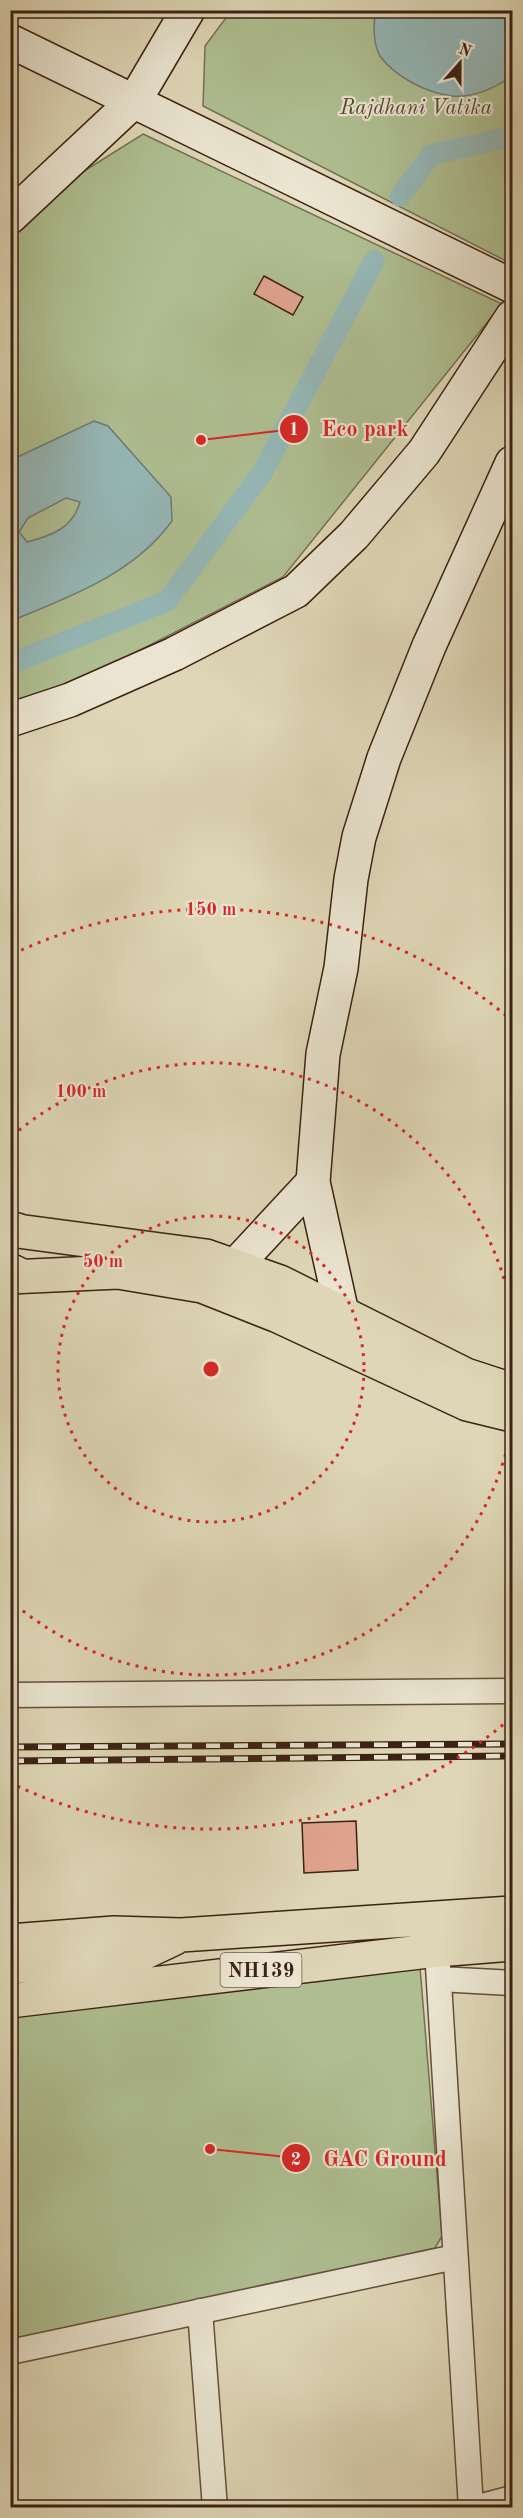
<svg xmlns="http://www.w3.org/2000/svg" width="523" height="2518" font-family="'Old Standard TT',serif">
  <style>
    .green { fill: #aebe91; stroke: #757052; stroke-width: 1.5 }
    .water { fill: #95b7b6; stroke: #717b75; stroke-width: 1.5; fill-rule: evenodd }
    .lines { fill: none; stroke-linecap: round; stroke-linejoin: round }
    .canal { stroke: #95b7b6; stroke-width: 21 }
    .building { fill: #dfa38d; stroke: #3c2214; stroke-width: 1.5 }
    .street-casing { stroke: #644f3c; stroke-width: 27 }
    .secondary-casing { stroke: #3c2214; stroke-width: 36 }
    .primary-casing { stroke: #3c2214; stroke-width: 36 }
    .highway-casing { stroke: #3c2214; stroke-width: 36 }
    .street { stroke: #eae4d0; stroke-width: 24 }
    .secondary { stroke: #eae4d0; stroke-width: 33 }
    .primary { stroke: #ded6b6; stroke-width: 33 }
    .highway { stroke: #ded6b6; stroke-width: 33 }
    .rail-casing { stroke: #3c2214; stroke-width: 7 }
    .rail { stroke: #eae4d0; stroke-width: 4.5; stroke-dasharray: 14; stroke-linecap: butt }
    .ring { fill: none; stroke: #d62828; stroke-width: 3; stroke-dasharray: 3 6 }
    .labels { text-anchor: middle; stroke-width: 4.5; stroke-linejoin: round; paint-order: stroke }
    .shield { fill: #eae4d0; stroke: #705c4c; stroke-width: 1.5 }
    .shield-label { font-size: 20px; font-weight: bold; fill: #3c2214 }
    .park-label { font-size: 21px; font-style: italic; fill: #584933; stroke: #eae4d0 }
    .centre { fill: #d62828; stroke: #eae4d0; stroke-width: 3 }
    .ring-label { font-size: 18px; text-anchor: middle; font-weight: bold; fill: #d62828; stroke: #eae4d0; stroke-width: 4.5; stroke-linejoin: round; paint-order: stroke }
    .leader { fill: none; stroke: #d62828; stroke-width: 2 }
    .callout-dot { fill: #d62828; stroke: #eae4d0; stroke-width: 2 }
    .mark-label { font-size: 18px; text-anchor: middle; font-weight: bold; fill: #fff }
    .callout-label { font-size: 22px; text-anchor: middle; font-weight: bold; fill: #d62828; stroke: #eae4d0; stroke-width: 4.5; stroke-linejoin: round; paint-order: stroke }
  </style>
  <rect width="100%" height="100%" fill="#ded6b6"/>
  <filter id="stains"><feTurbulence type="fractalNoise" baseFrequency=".00333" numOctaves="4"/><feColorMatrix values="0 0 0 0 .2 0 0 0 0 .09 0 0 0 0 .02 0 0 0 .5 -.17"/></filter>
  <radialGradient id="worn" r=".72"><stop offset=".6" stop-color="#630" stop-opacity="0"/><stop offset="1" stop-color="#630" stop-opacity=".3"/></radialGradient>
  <path class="green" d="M231,11H512V264L203,106L205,46Z
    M143,134L502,304L283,577L60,691L11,711V217Z
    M420,1967L442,2236L435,2248L11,2343V2014Z"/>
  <path class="water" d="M376,11H512V76C495,88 475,98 452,96C427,93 395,77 380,56C373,44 373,23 376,11Z
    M94,421L108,426L171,497L172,521C134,574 69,597 11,621V460ZM66,498L80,502C73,528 51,536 27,542L19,532L28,518Z"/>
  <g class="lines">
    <path class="canal" d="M400,196L431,155L512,136
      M10,664L167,601L262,473L374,261"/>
  </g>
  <path class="building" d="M264,276L303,297L293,315L254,294Z
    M356,1821L358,1870L304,1873L302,1823Z"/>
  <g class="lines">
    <g class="street-casing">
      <path id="street" d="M10,1695L512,1691
        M437,1950L471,2508
        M439,1979L512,1983
        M200,2311L215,2508
        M10,2352L455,2257
        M474,2508L512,2498"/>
    </g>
    <g class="secondary-casing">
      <path id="secondary" d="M10,41L512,286
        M10,217L135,100L188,10
        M10,720L70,700L174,654L296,591L354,535L424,452L512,317
        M235,1266L313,1182
        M342,1313L313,1182L323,1054L341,968L351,879L359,837L384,758L429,646L512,463"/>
    </g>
    <g class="primary-casing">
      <path id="primary" d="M10,1230L206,1256L280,1282L466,1375L512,1390
        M10,1277L118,1272L202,1286L278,1316L467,1404L512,1415"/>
    </g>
    <g class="highway-casing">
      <path id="highway" d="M10,1233L17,1230
        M10,1270L20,1275
        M10,1941L114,1933L181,1935L512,1913
        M10,1967L135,1957L175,1938
        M10,2001L437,1950L512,1944"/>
    </g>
    <use href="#street" class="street"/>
    <use href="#secondary" class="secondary"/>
    <use href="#primary" class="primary"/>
    <use href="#highway" class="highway"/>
    <g class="rail-casing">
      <path id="rail" d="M10,1747L512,1744
        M10,1761L512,1756"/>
    </g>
    <use href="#rail" class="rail"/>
  </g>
  <g class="ring">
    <circle cx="211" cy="1369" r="153"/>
    <path d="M512 1428A307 307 0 0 1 12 1602M12 1136A307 307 0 0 1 512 1310"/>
    <path d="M510 1719A460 460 0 0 1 13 1784M13 954A460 460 0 0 1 510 1019"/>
  </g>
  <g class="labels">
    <rect class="shield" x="220.5" y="1953" width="81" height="34" rx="4.5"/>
    <g class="shield-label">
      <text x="261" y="1977">NH139</text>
    </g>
    <g class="park-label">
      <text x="416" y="114">Rajdhani Vatika</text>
    </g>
  </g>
  <circle cx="211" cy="1369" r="9" class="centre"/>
  <g class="ring-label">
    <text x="211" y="915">150 m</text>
    <text x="81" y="1097">100 m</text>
    <text x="103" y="1267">50 m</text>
  </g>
  <path class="leader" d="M201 440L294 429M210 2149L296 2158"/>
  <g class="callout-dot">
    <circle cx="201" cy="440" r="6"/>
    <circle cx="210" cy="2149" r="6"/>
    <circle cx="294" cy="429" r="15"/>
    <circle cx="296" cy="2158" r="15"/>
  </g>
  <g class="mark-label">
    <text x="294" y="435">1</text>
    <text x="296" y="2165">2</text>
  </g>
  <g class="callout-label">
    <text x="365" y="436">Eco park</text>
    <text x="385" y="2166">GAC Ground</text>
  </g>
  <rect width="523" height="2518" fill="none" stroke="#ded6b6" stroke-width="36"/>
  <rect x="12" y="12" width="499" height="2494" fill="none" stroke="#3c2214" stroke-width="3"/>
  <rect x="18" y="18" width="487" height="2482" fill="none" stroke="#3c2214" stroke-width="1.5"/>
  <g transform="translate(460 63) rotate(21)" stroke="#eae4d0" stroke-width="4.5" paint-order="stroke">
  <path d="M0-4.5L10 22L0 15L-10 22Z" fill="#3c2214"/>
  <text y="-9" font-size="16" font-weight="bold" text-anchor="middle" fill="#3c2214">N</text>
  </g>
  <rect width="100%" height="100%" filter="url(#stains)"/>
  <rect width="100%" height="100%" fill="url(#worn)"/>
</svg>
